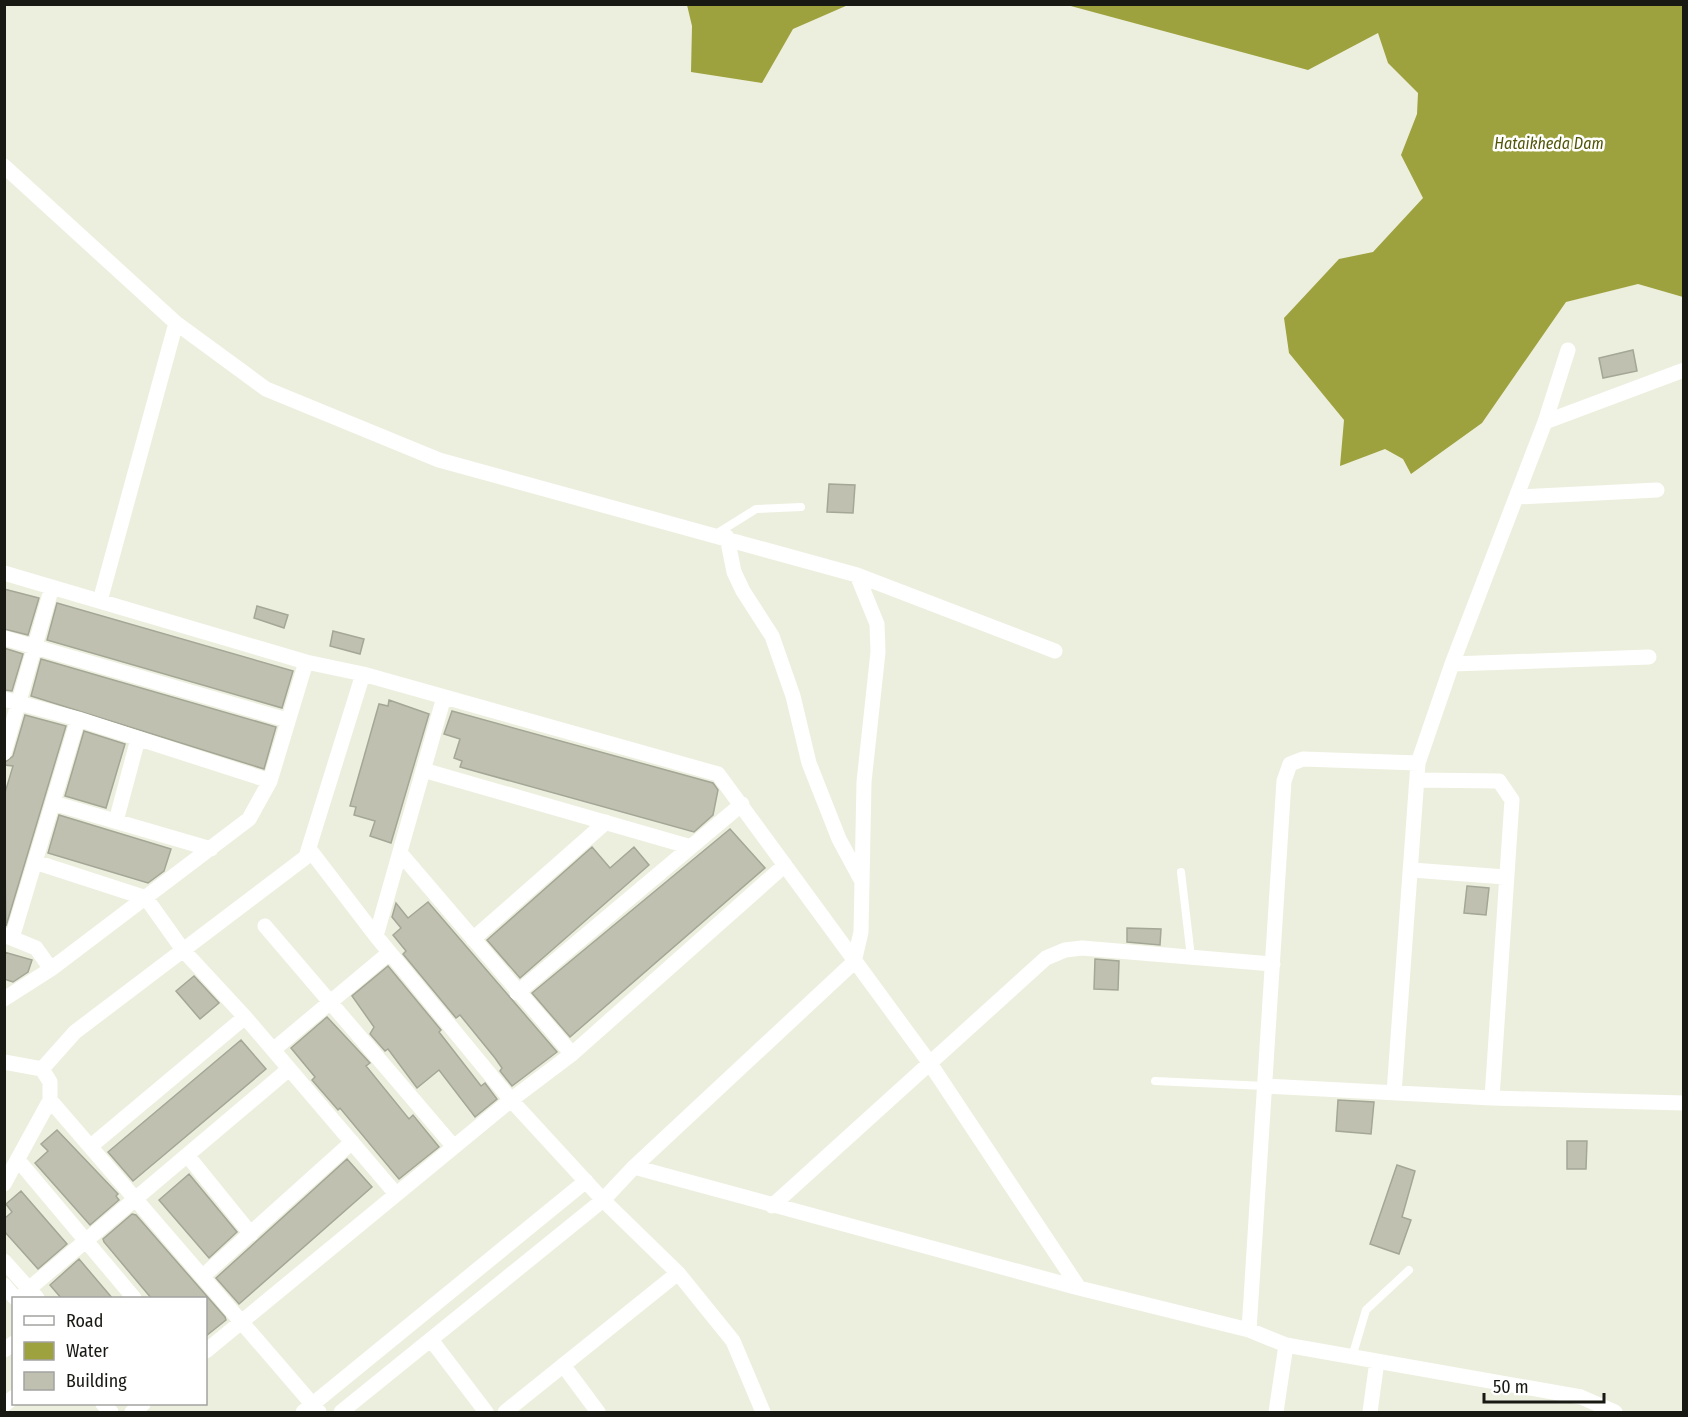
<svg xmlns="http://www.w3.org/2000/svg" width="1688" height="1417" font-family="'Fira Sans Condensed',sans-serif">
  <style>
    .water { fill: #9da23e }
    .building { fill: #bfc0b0; stroke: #a4a696; stroke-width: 1.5 }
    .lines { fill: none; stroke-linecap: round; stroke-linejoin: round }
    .lane { stroke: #fff; stroke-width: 8 }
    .street { stroke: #fff; stroke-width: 15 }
    .labels { text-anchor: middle; stroke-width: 5; stroke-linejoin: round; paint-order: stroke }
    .water-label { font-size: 16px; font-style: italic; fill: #535609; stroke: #fff }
  </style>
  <rect width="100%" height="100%" fill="#edefde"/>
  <path class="water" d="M687,5V4L848,5L793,29L762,83L691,72L692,26Z
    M1067,5H1683V297L1638,284L1566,302L1482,423L1411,474L1403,459L1385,449L1340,466L1344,420L1289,353L1284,318L1339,259L1373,252L1423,198L1401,155L1417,114L1418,93L1388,63L1378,33L1308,70Z"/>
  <path class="building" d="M1633,350L1637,371L1603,378L1599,358Z
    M829,484L855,485L853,513L827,512Z
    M4,589L39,598L28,635L4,629Z
    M57,603L293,671L282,708L47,640Z
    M257,606L288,615L284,628L254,618Z
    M333,631L364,639L360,654L330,646Z
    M4,648L23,654L12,691L4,690Z
    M41,659L276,727L264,769L31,696Z
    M389,700L429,714L391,843L370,836L375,821L354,815L356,807L350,806L379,704L388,706Z
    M452,711L713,783L718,790L713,815L694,832L460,767L462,761L454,758L460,739L444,734Z
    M25,715L66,726L6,926L4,796L13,766L4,765V763L13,756Z
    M84,731L125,744L106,808L65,796Z
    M59,815L171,849L164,871L148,883L48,853Z
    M730,829L765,868L570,1037L532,993Z
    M592,847L610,868L634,847L649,865L520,978L487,940Z
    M1467,886L1489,888L1486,915L1464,913Z
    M428,902L557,1052L512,1086L500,1071L502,1068L495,1058L460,1015L456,1018L403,954L406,951L393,935L401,928L392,917L396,903L408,918Z
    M1127,928L1161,929L1160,945L1127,942Z
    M4,952L32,960L28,972L13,982L4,979Z
    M1095,959L1119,961L1118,990L1094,989Z
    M388,966L441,1030L439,1032L481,1086L485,1083L497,1099L475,1117L439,1070L417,1088L388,1049L385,1051L370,1034L374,1027L352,996Z
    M194,976L219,1003L200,1019L176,991Z
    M327,1017L370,1063L366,1066L409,1119L413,1115L439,1147L399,1179L340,1108L338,1110L312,1080L315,1077L291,1048Z
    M241,1040L266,1069L133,1181L108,1152Z
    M1338,1100L1374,1102L1371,1134L1336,1131Z
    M57,1130L118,1194L116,1196L119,1200L90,1225L35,1163L48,1151L41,1144Z
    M1567,1141H1587L1586,1169H1567Z
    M347,1159L372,1187L239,1304L216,1278Z
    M1397,1165L1415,1171L1402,1217L1411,1220L1399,1254L1370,1244Z
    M189,1174L237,1232L209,1258L159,1200Z
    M21,1191L67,1244L38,1269L4,1231V1219L12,1212L6,1204Z
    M132,1214L136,1215L225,1317L226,1320L206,1336V1299H152L104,1242L103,1239Z
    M79,1259L113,1299H62L50,1285Z"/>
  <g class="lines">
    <path class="lane" d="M716,534L756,509L801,507
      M1181,872L1191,957
      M1155,1081L1265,1086
      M1352,1357L1366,1310L1409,1270"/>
    <path class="street" d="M4,166L176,323L266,389L439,460L857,575L1055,651
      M1545,422L1684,370
      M1518,497L1657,490
      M727,537L734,572L743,591L772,636L793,696L809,763L839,839L860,878
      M4,573L306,662L363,674L718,774L929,1062L1079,1288
      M100,601L176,323
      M4,638L287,720
      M1452,664L1649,657
      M4,699L78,719L270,781
      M4,753L52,587
      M423,770L691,847
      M1417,780L1499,781L1512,800L1492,1098
      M53,803L211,849
      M116,821L138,739
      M310,850L376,936L511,1100L603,1200L678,1273L733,1341L763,1412
      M400,853L572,1054
      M35,862L146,898L183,950L245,1017L396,1194
      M1412,870L1505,877
      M265,926L454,1147
      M4,935L36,948L51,969
      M376,936L444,697
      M12,938L78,719
      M473,939L606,822
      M517,993L742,804
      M4,999L51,969L249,819L270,781L306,662
      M273,1050L389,953
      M4,1062L42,1069L50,1082V1100L4,1184
      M42,1069L75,1032L306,857L363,674
      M1265,1086L1492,1098L1684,1103
      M1394,1093L1418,763L1452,664L1545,422L1568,350
      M50,1100L319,1412
      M91,1146L245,1017
      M187,1155L251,1234
      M18,1160L134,1298
      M634,1167L1079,1288L1249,1330L1286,1345L1581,1397L1615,1412
      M772,1206L1046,958L1065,950L1082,948L1273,964
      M4,1261L37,1298
      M203,1276L352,1142
      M4,1285L15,1298
      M18,1298L289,1069
      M1249,1330L1284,781L1290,764L1303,759L1418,763
      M432,1341L486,1412
      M4,1350L14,1343
      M206,1351L511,1100L572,1054L785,865
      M563,1365L598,1412
      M103,1404L111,1412
      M4,1405L14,1397
      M132,1412L143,1404
      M303,1412L586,1181
      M341,1412L603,1200L634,1167L854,962L861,932L864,782L878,652L877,624L857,575
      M505,1412L678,1273
      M1276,1412L1286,1345
      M1370,1412L1377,1361"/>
  </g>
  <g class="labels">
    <g class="water-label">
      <text x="1549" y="149">Hataikheda Dam</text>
    </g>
  </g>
  <rect width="1688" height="1417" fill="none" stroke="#181913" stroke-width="12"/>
  <rect x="12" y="1297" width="195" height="108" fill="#ffffff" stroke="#a3a3a1" stroke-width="1.5"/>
  <rect x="24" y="1316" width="30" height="9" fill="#ffffff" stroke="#a3a3a1" stroke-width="1.5"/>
  <text x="66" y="1327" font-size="18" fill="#181913">Road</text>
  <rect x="24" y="1342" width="30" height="18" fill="#9da23e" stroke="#a3a3a1" stroke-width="1.5"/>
  <text x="66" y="1357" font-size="18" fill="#181913">Water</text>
  <rect x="24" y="1372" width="30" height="18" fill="#bfc0b0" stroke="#a3a3a1" stroke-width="1.5"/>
  <text x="66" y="1387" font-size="18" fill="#181913">Building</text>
  <path d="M1484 1393v9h120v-9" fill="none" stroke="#181913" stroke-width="3"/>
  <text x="1493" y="1393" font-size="18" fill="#181913" stroke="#ffffff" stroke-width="4.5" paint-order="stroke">50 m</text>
</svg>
